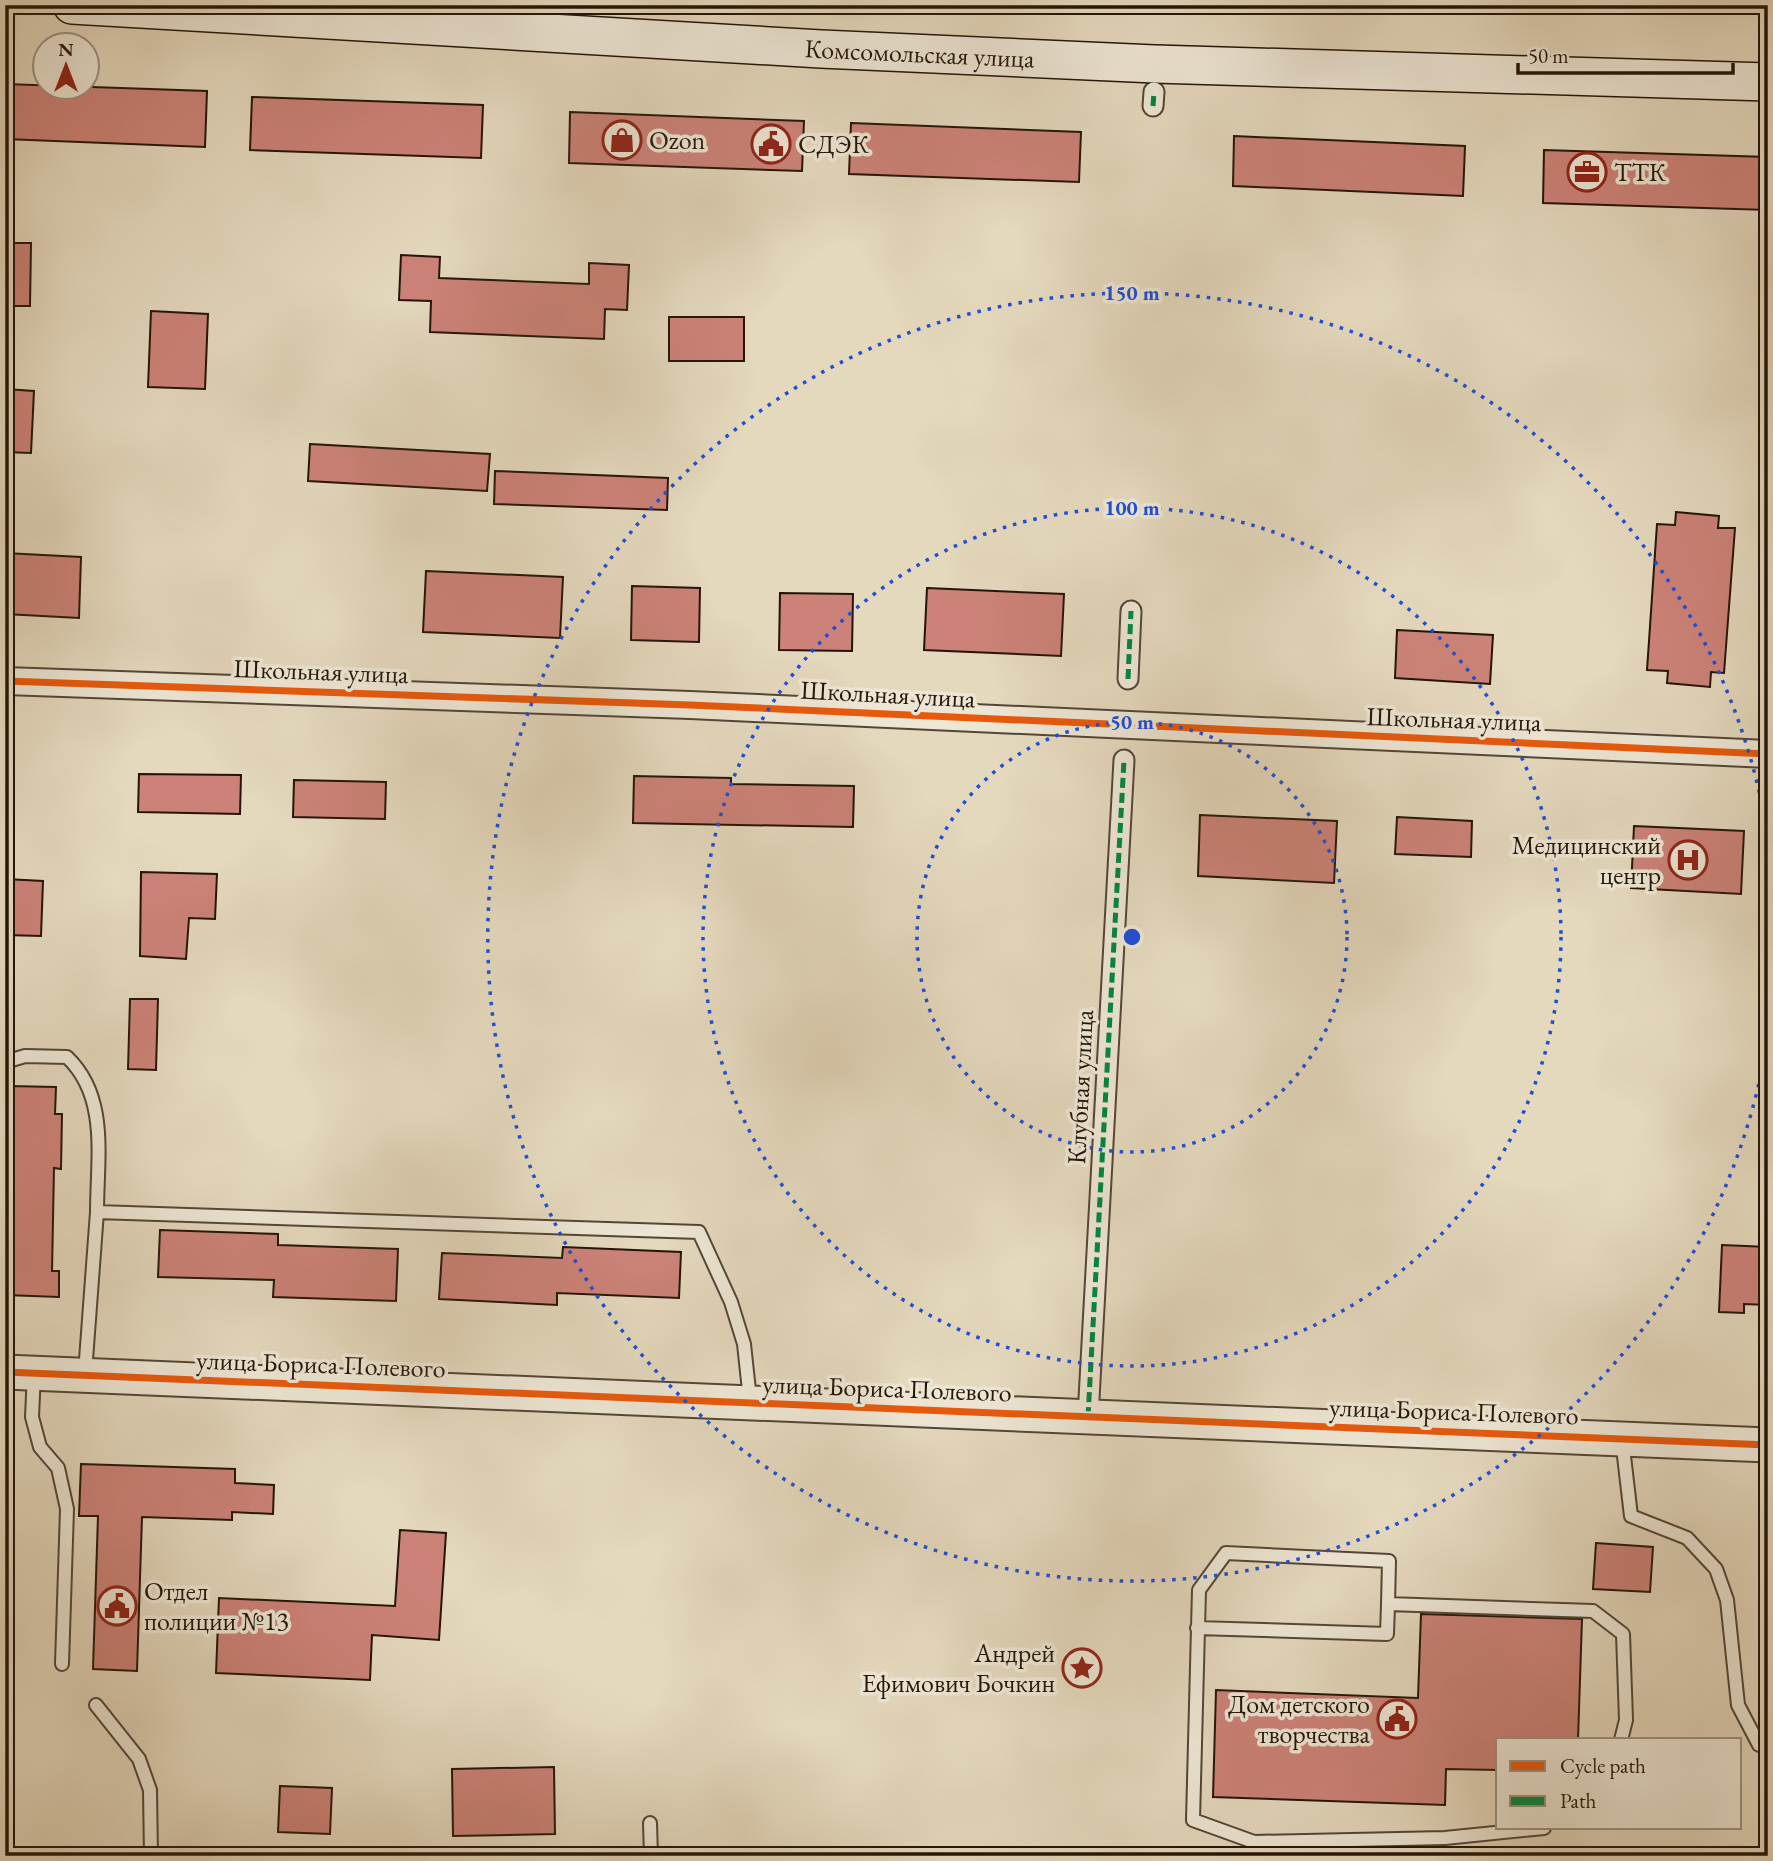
<svg xmlns="http://www.w3.org/2000/svg" width="1773" height="1861" font-family="'EB Garamond',serif">
  <style>
    .building { fill: #cc8278; stroke: #241508; stroke-width: 2 }
    .lines { fill: none; stroke-linecap: round; stroke-linejoin: round }
    .service-casing { stroke: #544635; stroke-width: 16 }
    .pedestrian-casing { stroke: #544635; stroke-width: 23 }
    .minor-casing { stroke: #544635; stroke-width: 30 }
    .tertiary-casing { stroke: #544635; stroke-width: 37 }
    .secondary-casing { stroke: #241508; stroke-width: 40 }
    .service { stroke: #ede6d4; stroke-width: 12 }
    .pedestrian { stroke: #ede6d4; stroke-width: 19 }
    .minor { stroke: #ede6d4; stroke-width: 26 }
    .tertiary { stroke: #ede6d4; stroke-width: 33 }
    .secondary { stroke: #ede6d4; stroke-width: 37 }
    .quiet { stroke: #00873e; stroke-width: 5; stroke-dasharray: 10 5; stroke-linecap: butt }
    .cycleway-casing { stroke: #ede6d4; stroke-width: 11 }
    .cycleway { stroke: #e8590c; stroke-width: 7 }
    .ring { fill: none; stroke: #1d4ed8; stroke-width: 3.5; stroke-dasharray: 3.5 7 }
    .labels { text-anchor: middle; stroke-width: 7; stroke-linejoin: round; paint-order: stroke }
    .street-label { font-size: 26px; fill: #241508; stroke: #ede6d4 }
    .poi-label { font-size: 26px; fill: #241508; stroke: #ede6d4; text-anchor: start }
    .centre { fill: #1d4ed8; stroke: #ede6d4; stroke-width: 3.5 }
    .ring-label { font-size: 21px; text-anchor: middle; font-weight: bold; fill: #1d4ed8; stroke: #ede6d4; stroke-width: 7; stroke-linejoin: round; paint-order: stroke }
  </style>
  <rect width="100%" height="100%" fill="#e4d8bd"/>
  <filter id="stains"><feTurbulence type="fractalNoise" baseFrequency=".00286" numOctaves="4"/><feColorMatrix values="0 0 0 0 .2 0 0 0 0 .09 0 0 0 0 .02 0 0 0 .5 -.17"/></filter>
  <radialGradient id="worn" r=".72"><stop offset=".6" stop-color="#630" stop-opacity="0"/><stop offset="1" stop-color="#630" stop-opacity=".3"/></radialGradient>
  <path class="building" d="M5,84L207,91L205,147L5,139Z
    M252,97L483,105L481,158L250,150Z
    M570,112L804,121L802,171L569,163Z
    M851,123L1081,132L1079,182L849,174Z
    M1234,136L1465,146L1463,196L1233,186Z
    M1544,150L1768,157V210L1543,203Z
    M5,243H31L30,306H5Z
    M401,255L440,257L439,278L589,284V263L629,265L627,310L605,309L604,339L430,332L431,301L399,300Z
    M151,311L208,314L205,389L148,387Z
    M669,317H744V361H669Z
    M5,389L34,391L31,453L5,452Z
    M310,444L490,454L487,491L308,481Z
    M495,471L668,478L667,510L494,504Z
    M1676,512L1719,516L1718,528H1735L1724,673L1711,672L1710,687L1667,683L1668,671L1647,670L1657,524L1675,525Z
    M5,553L81,557L79,618L5,614Z
    M426,571L563,577L560,638L423,632Z
    M632,586L700,588L699,642L631,640Z
    M927,588L1064,594L1061,656L924,650Z
    M780,593L853,594L852,651L779,650Z
    M1397,630L1493,635L1490,684L1395,678Z
    M139,774L241,775L240,814L138,812Z
    M634,776L731,778V784L854,786L853,827L633,823Z
    M294,780L386,782L385,819L293,817Z
    M1200,815L1337,821L1334,883L1198,876Z
    M1397,817L1472,821L1471,857L1395,854Z
    M1634,826L1744,831L1741,894L1631,888Z
    M141,872L217,874L215,919L189,918L186,959L140,956Z
    M5,879L43,881L41,936L5,935Z
    M130,999H158L156,1070L128,1069Z
    M9,1086L56,1087L55,1114H62L61,1169L54,1168L52,1271H59V1297L5,1295Z
    M160,1230L278,1234V1245L398,1249L396,1301L273,1297L274,1280L158,1277Z
    M1722,1245L1768,1247V1305L1744,1304V1313L1719,1312Z
    M563,1247L681,1252L679,1298L557,1293V1305L439,1299L442,1253L562,1258Z
    M81,1464L235,1469V1483L274,1485L273,1514L232,1512V1520L142,1517L137,1671L93,1669L98,1516H79Z
    M400,1530L446,1533L439,1640L372,1635L370,1680L216,1673L219,1598L395,1606Z
    M1596,1543L1653,1547L1650,1592L1593,1589Z
    M1421,1614L1582,1619L1578,1740H1498V1770L1446,1769L1445,1805L1213,1797L1216,1690L1418,1698Z
    M554,1767L555,1834L453,1836L452,1769Z
    M280,1786L332,1788L330,1834L278,1832Z"/>
  <g class="lines">
    <g class="service-casing">
      <path id="service" d="M5,1062L25,1056L67,1057C109,1097 97,1158 97,1212
        M34,1373L32,1417L40,1447L58,1468L67,1509L62,1664
        M85,1373L97,1212L699,1232L731,1302L744,1344L750,1400
        M1622,1439L1631,1516L1687,1538L1716,1569L1727,1600L1738,1705L1759,1745L1768,1747
        M1197,1628L1387,1634L1388,1604
        M96,1705L139,1759L150,1790L151,1856
        M650,1823L651,1856
        M1254,1842L1445,1838L1544,1828
        M1254,1856V1842L1193,1820L1199,1590L1226,1553L1389,1561L1388,1604L1593,1611L1623,1634L1626,1720L1621,1740"/>
    </g>
    <g class="pedestrian-casing">
      <path id="pedestrian" d="M1153,106L1154,92
        M1128,679L1131,611
        M1088,1417L1124,760"/>
    </g>
    <g class="minor-casing">
      <path id="minor" d="M5,681L690,705L1768,754"/>
    </g>
    <g class="tertiary-casing">
      <path id="tertiary" d="M5,1372L1768,1445"/>
    </g>
    <g class="secondary-casing">
      <g id="secondary">
        <path id="s1" d="M72,5L821,49L1155,64L1768,82"/>
      </g>
    </g>
    <use href="#service" class="service"/>
    <use href="#pedestrian" class="pedestrian"/>
    <use href="#minor" class="minor"/>
    <use href="#tertiary" class="tertiary"/>
    <use href="#secondary" class="secondary"/>
    <path class="quiet" d="M1153,106L1154,92
      M1128,679L1131,611
      M1088,1417L1124,760"/>
    <g class="cycleway-casing">
      <path id="cycleway" d="M5,681L690,705L1768,754
        M5,1372L1768,1445"/>
    </g>
    <use href="#cycleway" class="cycleway"/>
  </g>
  <g class="ring">
    <circle cx="1132" cy="937" r="215"/>
    <circle cx="1132" cy="937" r="429"/>
    <path d="M1767 1043A644 644 0 1 1 1767 831"/>
  </g>
  <defs>
    <g id="shop-ring" transform="scale(2.0125)"><circle r="9.5" fill="#ede6d4" stroke="#8f2418" stroke-width="1.5"/><path d="M-5-2.5h2.3a2.7 3.5 0 0 1 5.4 0H5L5.5 6h-11ZM-1.5-2.5h3a1.5 2.3 0 0 0-3 0Z" fill="#8f2418"/></g>
    <g id="civic-ring" transform="scale(2.0125)"><circle r="9.5" fill="#ede6d4" stroke="#8f2418" stroke-width="1.5"/><path d="M-.6-6.5H3V-4.5H.6V-3L4-1V1h2V6H-6V1h2V-1L-.6-3ZM-1.2 2.5V6h2.4V2.5Z" fill="#8f2418"/></g>
    <g id="office-ring" transform="scale(2.0125)"><circle r="9.5" fill="#ede6d4" stroke="#8f2418" stroke-width="1.5"/><path d="M-6-3h4V-5.5h4V-3h4V5H-6ZM-1-4.5V-3h2v-1.5ZM-6 0V1H6V0Z" fill="#8f2418"/></g>
    <g id="hospital-ring" transform="scale(2.0125)"><circle r="9.5" fill="#ede6d4" stroke="#8f2418" stroke-width="1.5"/><path d="M-5-5h3v3.5h4V-5h3V5h-3V1.5h-4V5h-3Z" fill="#8f2418"/></g>
    <g id="sight-ring" transform="scale(2.0125)"><circle r="9.5" fill="#ede6d4" stroke="#8f2418" stroke-width="1.5"/><path d="M0-6L1.8-2.2L6-1.7L2.9 1.2L3.7 5.4L0 3.3L-3.7 5.4L-2.9 1.2L-6-1.7L-1.8-2.2Z" fill="#8f2418"/></g>
  </defs>
  <g fill-rule="evenodd">
    <use href="#shop-ring" x="622" y="140"/>
    <use href="#civic-ring" x="771" y="144"/>
    <use href="#office-ring" x="1587" y="172"/>
    <use href="#hospital-ring" x="1688" y="860"/>
    <use href="#civic-ring" x="117" y="1606"/>
    <use href="#sight-ring" x="1082" y="1668"/>
    <use href="#civic-ring" x="1397" y="1719"/>
  </g>
  <g class="labels">
    <g class="street-label">
      <text dy="9" stroke="none"><textPath href="#s1" startOffset="849">Комсомольская улица</textPath></text>
      <text transform="translate(321 671) rotate(2)" y="9">Школьная улица</text>
      <text transform="translate(888 694) rotate(3)" y="9">Школьная улица</text>
      <text transform="translate(1454 719) rotate(2)" y="9">Школьная улица</text>
      <text transform="translate(1080 1087) rotate(-87)" y="9">Клубная улица</text>
      <text transform="translate(321 1364) rotate(2)" y="9">улица Бориса Полевого</text>
      <text transform="translate(887 1388) rotate(2)" y="9">улица Бориса Полевого</text>
      <text transform="translate(1454 1411) rotate(2)" y="9">улица Бориса Полевого</text>
    </g>
    <g class="poi-label">
      <text x="649" y="149">Ozon</text>
      <text x="798" y="153">СДЭК</text>
      <text x="1614" y="181">ТТК</text>
      <text x="1661" y="854" text-anchor="end">Медицинский<tspan x="1661" dy="30">центр</tspan></text>
      <text x="144" y="1600">Отдел<tspan x="144" dy="30">полиции №13</tspan></text>
      <text x="1055" y="1662" text-anchor="end">Андрей<tspan x="1055" dy="30">Ефимович Бочкин</tspan></text>
      <text x="1370" y="1713" text-anchor="end">Дом детского<tspan x="1370" dy="30">творчества</tspan></text>
    </g>
  </g>
  <circle cx="1132" cy="937" r="10" class="centre"/>
  <g class="ring-label">
    <text x="1132" y="300">150 m</text>
    <text x="1132" y="515">100 m</text>
    <text x="1132" y="729">50 m</text>
  </g>
  <rect width="1773" height="1861" fill="none" stroke="#e4d8bd" stroke-width="28"/>
  <rect x="7" y="7" width="1759" height="1847" fill="none" stroke="#241508" stroke-width="3.5"/>
  <rect x="14" y="14" width="1745" height="1833" fill="none" stroke="#241508" stroke-width="2"/>
  <rect x="1496" y="1738" width="245" height="91" fill="#ede6d4" stroke="#9d9282" stroke-width="2"/>
  <rect x="1510" y="1761" width="35" height="10" fill="#e8590c" stroke="#9d9282" stroke-width="2"/>
  <text x="1560" y="1773" font-size="21" fill="#241508">Cycle path</text>
  <rect x="1510" y="1796" width="35" height="10" fill="#00873e" stroke="#9d9282" stroke-width="2"/>
  <text x="1560" y="1808" font-size="21" fill="#241508">Path</text>
  <g transform="translate(66 66)"><circle r="33" fill="#ede6d4" stroke="#9d9282" stroke-width="2"/>
  <path d="M0-5L12 26L0 18L-12 26Z" fill="#8f2418"/>
  <text y="-10" font-size="19" font-weight="bold" text-anchor="middle" fill="#241508">N</text>
  </g>
  <path d="M1518 63v10h215v-10" fill="none" stroke="#241508" stroke-width="3.5"/>
  <text x="1528" y="63" font-size="21" fill="#241508" stroke="#ede6d4" stroke-width="5" paint-order="stroke">50 m</text>
  <rect width="100%" height="100%" filter="url(#stains)"/>
  <rect width="100%" height="100%" fill="url(#worn)"/>
</svg>
